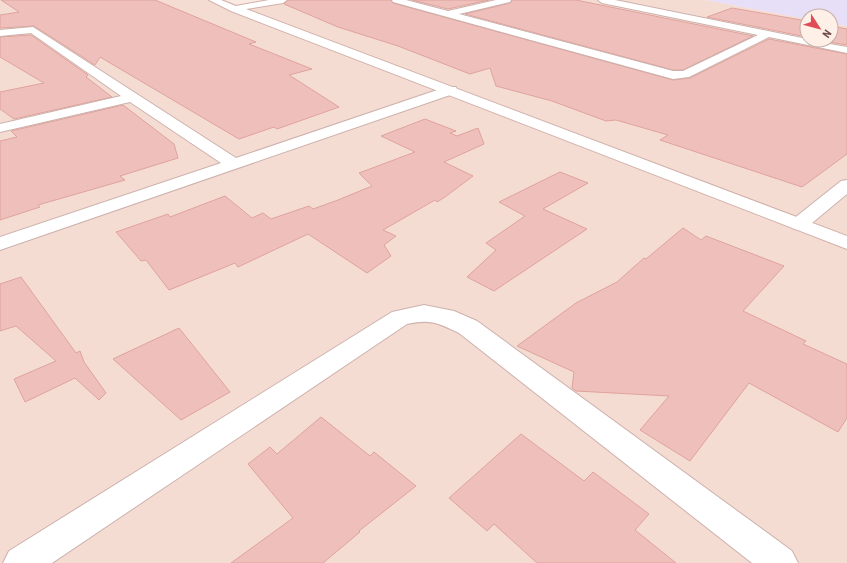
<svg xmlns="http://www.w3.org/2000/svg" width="847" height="563" font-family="'Roboto Condensed',sans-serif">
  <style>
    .residential { fill: #f4dcd3 }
    .education { fill: #e7dff7 }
    .building { fill: #efc0bb; stroke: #e0a29c }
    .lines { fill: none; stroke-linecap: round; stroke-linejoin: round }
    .street-casing { stroke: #cdb1ac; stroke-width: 2 }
    .secondary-casing { stroke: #d2b2ab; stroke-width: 2 }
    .street { fill: #fff; fill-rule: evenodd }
    .secondary { fill: #fff; fill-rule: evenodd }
  </style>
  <rect width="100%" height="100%" fill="#fbeae2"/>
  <path class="residential" d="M0,0H225L241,6L274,0H706L807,19V40H831V23L847,26V563H0Z"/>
  <path class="education" d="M706,0H847V26L831,23V16H807V19Z"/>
  <path class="building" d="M1,0H155L256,42L249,44L312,69L289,75L339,107L277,129L274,127L239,139L100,57L95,65L34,26L0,28V15L19,12Z
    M288,0H391L393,3L673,80L690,78L769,39L847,54V154L802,187L660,140L668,135L616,120L606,121L552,101L496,86L490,68L470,74L398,46L338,27L284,4Z
    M412,0H489L448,9Z
    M512,0H576L753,36L683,70H673L465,14L510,3Z
    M732,8L807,21V37L707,17Z
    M831,26L847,29V45L816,40H831Z
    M31,35L88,75L86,77L112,97L14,119L0,109V92L44,83L0,57V37Z
    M123,105L174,144L178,158L120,176L125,180L38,205L40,207L0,220V141L17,137L11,131Z
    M425,119L456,131L450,133L457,136L478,128L484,144L444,162L473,176L445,197L437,202L435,200L383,230L396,236L384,245L391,256L367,273L308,234L238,267L235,263L169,290L146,260L141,261L116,232L168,214L170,217L225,196L252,218L263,213L271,219L309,206L313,209L338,200L372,186L359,173L415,152L381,136Z
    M560,172L588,183L543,209L587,229L494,291L467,277L496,250L486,243L525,216L499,202Z
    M683,228L701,240L706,236L784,266L743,311L806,341L803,344L847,364V418L838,432L749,383L690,461L640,430L669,396L576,391L572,388L574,372L517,346L576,303L617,282L644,258L646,259Z
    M21,277L76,353L80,351L84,362L106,393L99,400L75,378L25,402L14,379L56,361L16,326L0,331V284Z
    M179,328L230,392L181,420L113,359Z
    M321,417L370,456L374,452L416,486L359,531L360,532L323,563H231L293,518L248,464L270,447L277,454Z
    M521,434L584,481L593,472L649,514L635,530L676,563H537L494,524L487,531L449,498Z"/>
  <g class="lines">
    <g class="street-casing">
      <path id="street" d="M392,0H406L448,11L496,0H511L510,2L459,14L673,71H683L758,35L602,3L598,0H615L807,39V40L847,47V53L769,37L689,77L673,79L393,2Z
        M33,27L236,158L446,87H456L457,90L456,93L0,250V237L221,163L130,102L0,132V124L121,96L31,33L0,36V30Z
        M847,180V194L806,228L799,230L792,228L789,224L792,220L841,181Z
        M424,305L454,311L477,321L792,551L798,563H752L459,333C438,323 431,319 407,324L52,563H3L9,551L392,312Z"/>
    </g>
    <g class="secondary-casing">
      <path id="secondary" d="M209,0H221L236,6L269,0H287L283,3L246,9L847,236V249L231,11Z"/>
    </g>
    <use href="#street" class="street"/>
    <use href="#secondary" class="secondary"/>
  </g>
  <g transform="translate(819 28) rotate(126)"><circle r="19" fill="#feefe7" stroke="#c6aea8"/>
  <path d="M0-3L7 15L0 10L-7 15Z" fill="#df4c55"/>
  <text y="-6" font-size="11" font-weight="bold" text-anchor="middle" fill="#714c4a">N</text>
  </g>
</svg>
